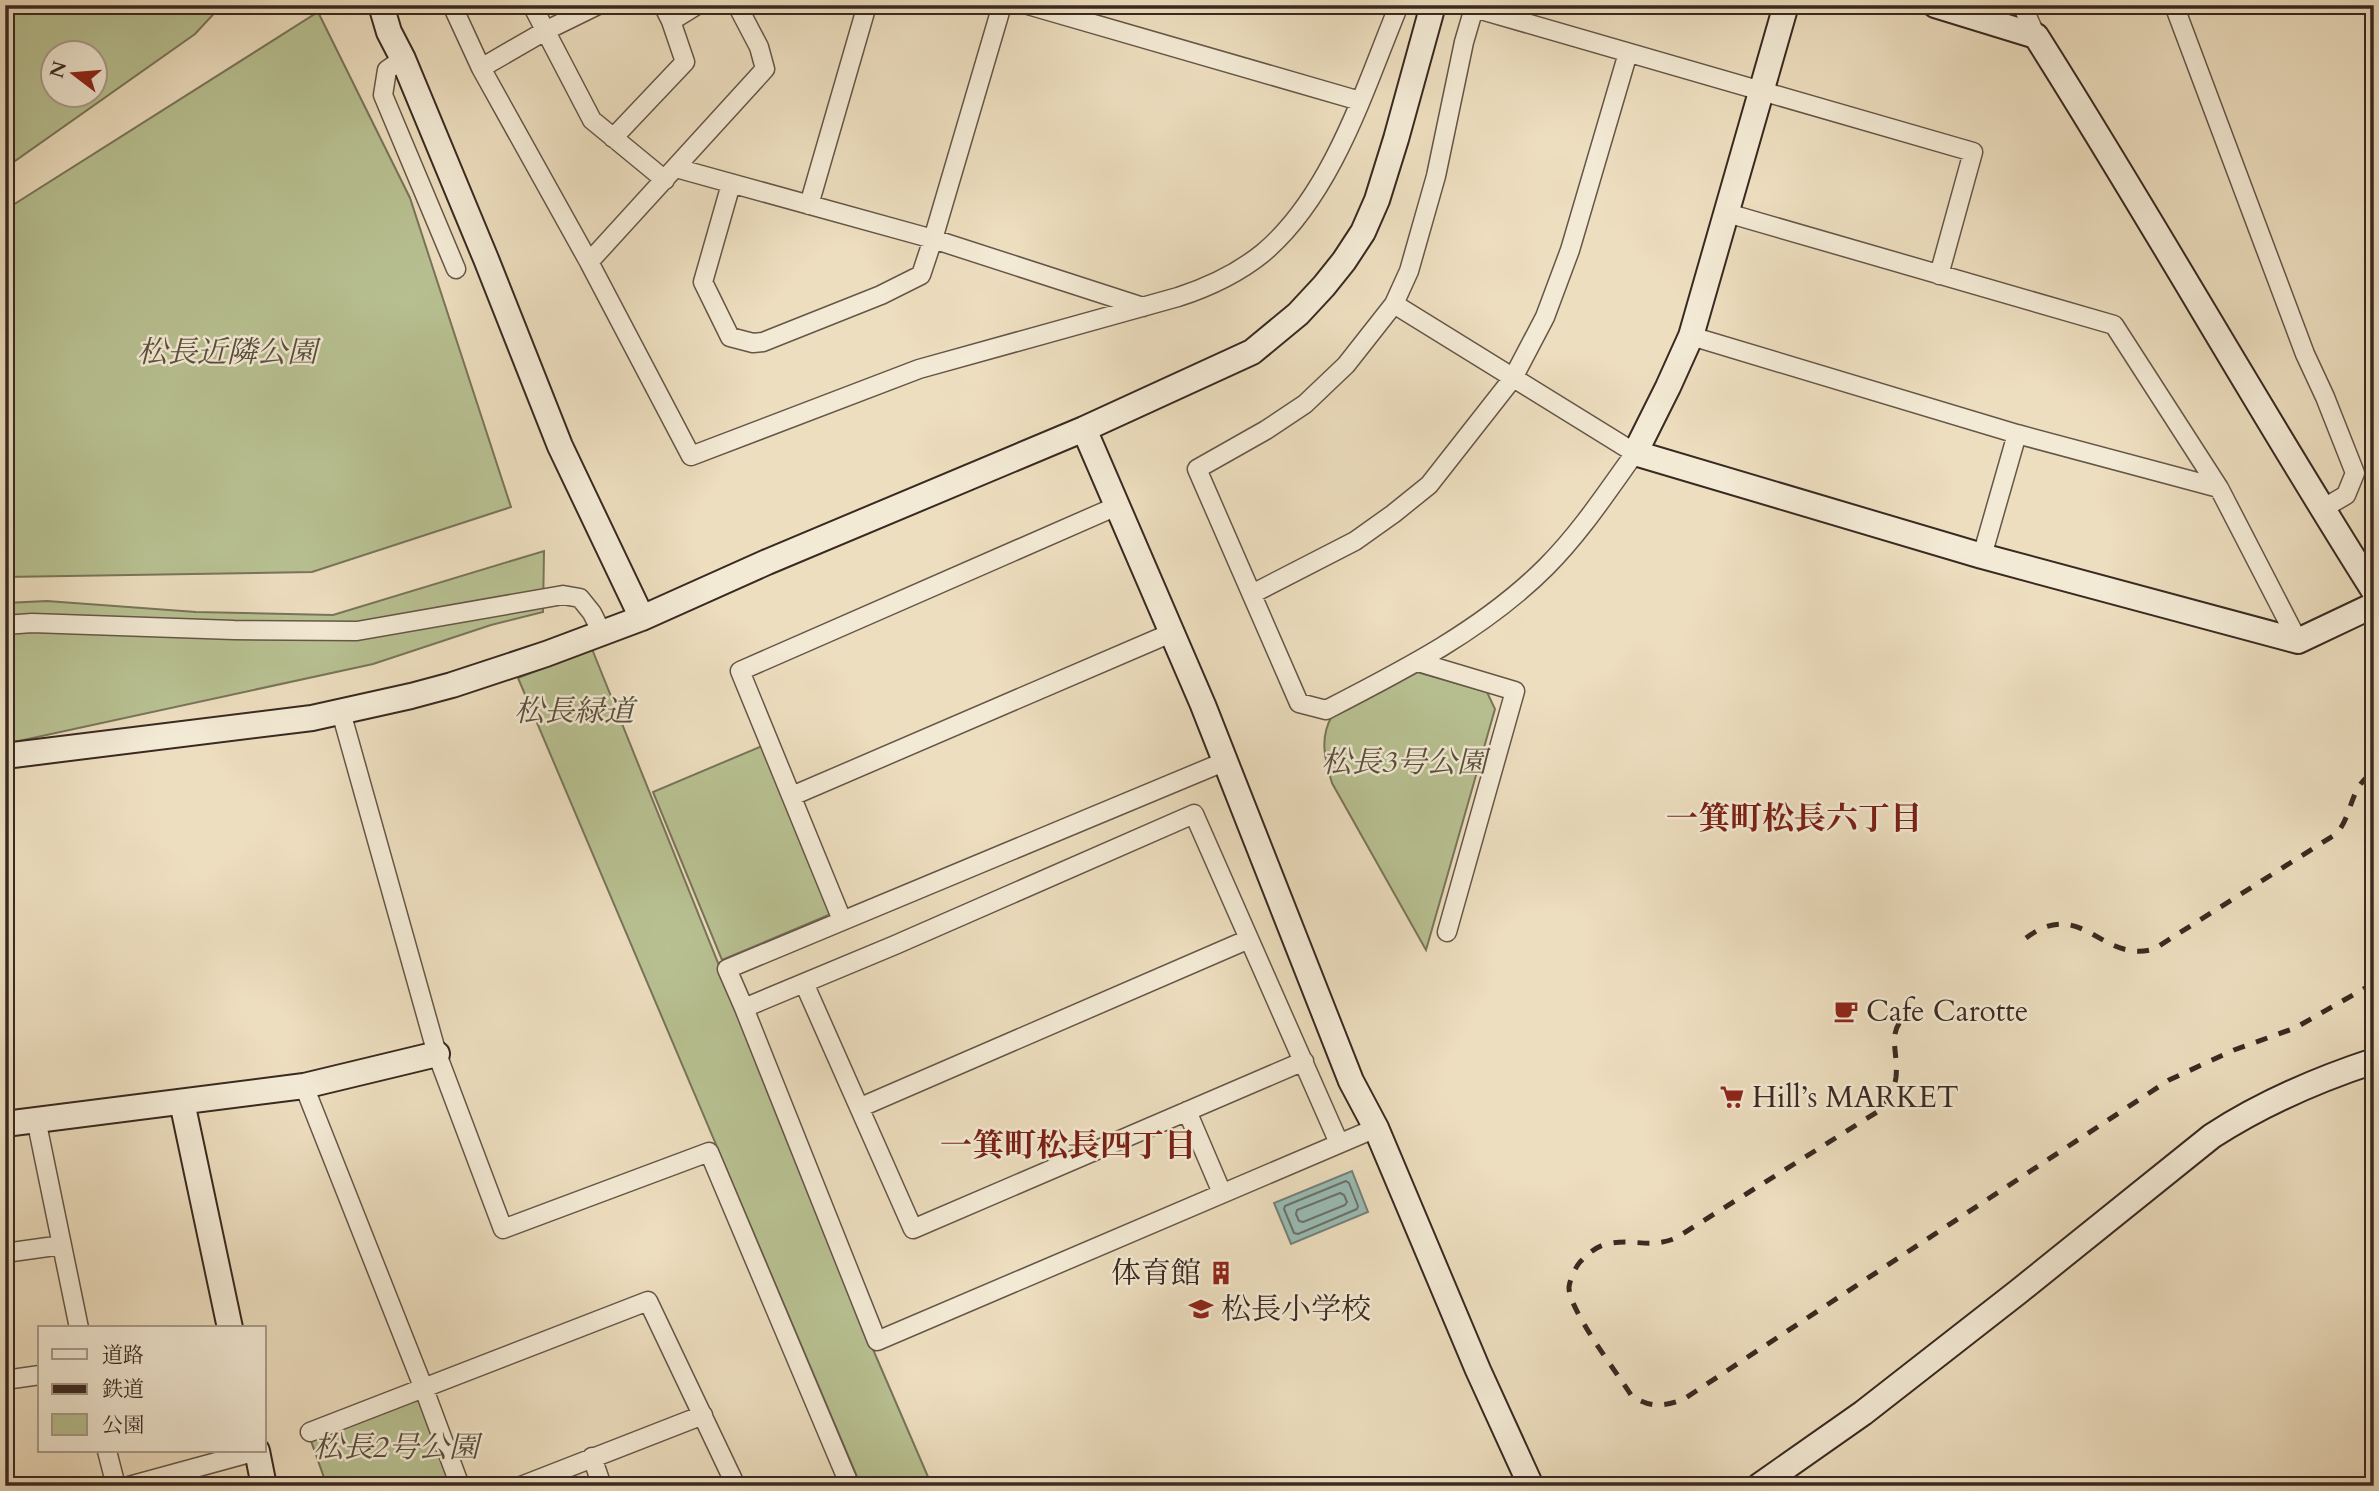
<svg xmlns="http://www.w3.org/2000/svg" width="2379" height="1491" font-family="Cardo,'Noto Serif JP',serif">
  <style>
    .green { fill: #b8c192; stroke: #78755a; stroke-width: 2; fill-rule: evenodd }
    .water { fill: #99bcb4; stroke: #738179; stroke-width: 2 }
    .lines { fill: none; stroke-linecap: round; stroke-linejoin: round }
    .shore { stroke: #69726a; stroke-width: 2 }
    .street-casing { stroke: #665648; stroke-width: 21 }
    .secondary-casing { stroke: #392921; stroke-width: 28 }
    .street { stroke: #f3ead5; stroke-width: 18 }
    .secondary { stroke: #f3ead5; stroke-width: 24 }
    .rail { stroke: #392921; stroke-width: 5; stroke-dasharray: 12 12; stroke-linecap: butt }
    .labels { text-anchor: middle; stroke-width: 5; stroke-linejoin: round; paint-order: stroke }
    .park-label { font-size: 30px; font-style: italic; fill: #594f3d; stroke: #f3ead5 }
    .poi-label { font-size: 30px; fill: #392921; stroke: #f3ead5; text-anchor: start }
    .neighbourhood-label { font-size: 32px; font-weight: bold; fill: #7a1f14; stroke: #f3ead5 }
  </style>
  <rect width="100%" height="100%" fill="#eddebf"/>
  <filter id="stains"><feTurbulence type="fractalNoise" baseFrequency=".00286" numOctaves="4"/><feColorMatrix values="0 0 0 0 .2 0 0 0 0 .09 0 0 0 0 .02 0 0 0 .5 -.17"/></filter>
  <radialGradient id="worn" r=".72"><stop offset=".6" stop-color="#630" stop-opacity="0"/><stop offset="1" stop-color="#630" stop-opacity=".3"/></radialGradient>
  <path class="green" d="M5,5H222L195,34L5,168ZM94,52V94H52V52Z
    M318,12L410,198L511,507L312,572L5,577V210Z
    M544,551L543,612L491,625L373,664L5,744V603L47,601L196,612L333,615Z
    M592,649L875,1354L932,1486H861L518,678Z
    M1417,672L1487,692L1495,709L1426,950L1332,783C1325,760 1319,738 1332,716Z
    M762,746L831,914L722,960L653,792Z
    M420,1397L453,1486H327L310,1438Z"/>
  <path class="water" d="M1352,1171L1368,1212L1291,1244L1274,1203Z"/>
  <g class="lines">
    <path class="shore" d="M1346,1181L1349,1183L1358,1206L1357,1209L1298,1234L1294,1233L1284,1209L1285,1206Z
      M1340,1193L1344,1195L1347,1202L1345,1205L1303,1222L1299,1221L1296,1214L1297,1210Z"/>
    <g class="street-casing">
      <path id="street" d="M452,5L481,68L589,262L691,456L919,369L1178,297C1209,287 1237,274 1263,253C1333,194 1365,87 1399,5
        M532,5L592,120L665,180
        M1002,5L933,239L1143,307
        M1028,5L1360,101
        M2022,5L2036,36
        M2174,5L2305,354L2325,397L2355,473L2346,495L2322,509
        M671,21L697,5
        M403,59L387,70L383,95L456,269
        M481,68L545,31L598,5
        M613,138L685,62L671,21L663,5
        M676,168L933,239L921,275L881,295L763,342L753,343L730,337L703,282L731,184
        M809,205L867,5
        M1727,213L2114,325L2219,488L2298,641
        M589,262L765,69L759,47L737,5
        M1394,304L1635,453C1607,492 1580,533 1546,567C1484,629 1404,670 1326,710L1299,703L1197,469L1266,430L1305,404L1346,365L1394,304L1409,271L1436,176L1464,42L1474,8L1973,152L1939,275
        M1691,336L2017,434L2219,488
        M1982,556L2017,434
        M1252,594L1355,541L1393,514L1429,485L1513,378L1545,317L1570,250L1628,53
        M5,625L32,623L234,630L357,631L563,595L580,598L592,613L602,633
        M1418,662L1515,691L1447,932
        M341,712L437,1054L503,1229L709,1152L850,1486
        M792,796L1171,633
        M842,920L740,671L1117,506
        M804,983L913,1229L1304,1061
        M744,1008L727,969L1226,761
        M304,1086L424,1389L460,1486
        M861,1107L1249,939
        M1187,1111L1222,1193
        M36,1119L79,1328
        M1339,1143L1194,814L895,945L744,1008L877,1341L1376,1128
        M5,1253L62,1245
        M5,1380L40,1375
        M310,1432L648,1301L736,1486
        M107,1451L116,1486
        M592,1457L602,1486
        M129,1486L257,1451
        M521,1486L703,1415"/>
    </g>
    <g class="secondary-casing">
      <path id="secondary" d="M381,5L389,32L403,59L486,259L560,446L642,618
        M1786,5L1691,336L1668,387L1635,453L1982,556L2298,641L2374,605
        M1935,5L2036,36C2152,219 2258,408 2374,591
        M1084,429L1203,705L1351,1081L1376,1128L1478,1370L1531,1486
        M5,756L312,718L411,696L452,685L546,654L642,618L767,562L1084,429L1252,352L1298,314L1324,286L1344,261L1363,232L1377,200L1396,139L1433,5
        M182,1102L230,1328
        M5,1124L304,1086L437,1054
        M257,1451L264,1486
        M1759,1486L1863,1413L2018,1292L2212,1136C2263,1103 2316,1080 2374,1061"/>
    </g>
    <use href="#street" class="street"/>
    <use href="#secondary" class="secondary"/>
    <path class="rail" d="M2026,938C2082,896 2101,964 2154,949L2336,834C2353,816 2349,786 2374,772
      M1917,1007C1882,1029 1899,1046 1896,1077C1894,1092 1887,1101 1877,1112L1676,1238C1650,1249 1633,1238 1607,1244C1595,1247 1588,1254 1580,1262C1575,1268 1570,1279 1569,1287C1568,1309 1618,1374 1631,1395C1649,1408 1664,1407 1684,1399L2169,1080L2234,1050L2295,1028L2374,983"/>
  </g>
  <defs>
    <g id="cafe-bare" transform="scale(1.89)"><path d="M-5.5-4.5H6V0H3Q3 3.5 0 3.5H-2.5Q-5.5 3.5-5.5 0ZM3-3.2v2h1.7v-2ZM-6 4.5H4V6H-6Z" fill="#8f2418" stroke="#f3ead5" stroke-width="2.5" paint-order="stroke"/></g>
    <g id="supermarket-bare" transform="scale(1.89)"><path d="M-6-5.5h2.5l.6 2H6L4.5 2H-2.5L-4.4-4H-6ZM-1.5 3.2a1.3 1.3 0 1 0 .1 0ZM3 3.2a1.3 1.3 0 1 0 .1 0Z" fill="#8f2418" stroke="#f3ead5" stroke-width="2.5" paint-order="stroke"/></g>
    <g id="building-bare" transform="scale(1.89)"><path d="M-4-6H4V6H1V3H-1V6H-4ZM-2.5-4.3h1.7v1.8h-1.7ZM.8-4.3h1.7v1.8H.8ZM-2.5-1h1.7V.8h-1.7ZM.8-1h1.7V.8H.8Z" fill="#8f2418" stroke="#f3ead5" stroke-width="2.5" paint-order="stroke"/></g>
    <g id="school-bare" transform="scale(1.89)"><path d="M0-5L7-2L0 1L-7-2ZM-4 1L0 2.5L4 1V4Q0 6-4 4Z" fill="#8f2418" stroke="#f3ead5" stroke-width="2.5" paint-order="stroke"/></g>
  </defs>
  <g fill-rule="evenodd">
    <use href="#cafe-bare" x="1846" y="1011"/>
    <use href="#supermarket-bare" x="1732" y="1097"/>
    <use href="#building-bare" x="1221" y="1273"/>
    <use href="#school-bare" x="1201" y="1309"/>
  </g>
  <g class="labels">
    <g class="park-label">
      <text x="227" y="362">松長近隣公園</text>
      <text x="574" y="721">松長緑道</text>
      <text x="1404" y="772">松長3号公園</text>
      <text x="396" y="1457">松長2号公園</text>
    </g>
    <g class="poi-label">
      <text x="1866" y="1021">Cafe Carotte</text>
      <text x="1752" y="1107">Hill’s MARKET</text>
      <text x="1201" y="1283" text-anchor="end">体育館</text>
      <text x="1221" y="1319">松長小学校</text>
    </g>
    <g class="neighbourhood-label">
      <text x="1794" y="829">一箕町松長六丁目</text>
      <text x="1068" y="1156">一箕町松長四丁目</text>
    </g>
  </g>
  <rect width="2379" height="1491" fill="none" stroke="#eddebf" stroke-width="28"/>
  <rect x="7" y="7" width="2365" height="1477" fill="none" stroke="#392921" stroke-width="3.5"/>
  <rect x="14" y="14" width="2351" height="1463" fill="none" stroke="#392921" stroke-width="2"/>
  <rect x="38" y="1326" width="228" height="126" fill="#f3ead5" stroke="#a99d8d" stroke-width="2"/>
  <rect x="52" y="1349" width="35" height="10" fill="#f3ead5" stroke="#a99d8d" stroke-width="2"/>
  <text x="102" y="1362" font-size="21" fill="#392921">道路</text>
  <rect x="52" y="1384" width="35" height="10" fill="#392921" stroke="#a99d8d" stroke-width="2"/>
  <text x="102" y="1396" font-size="21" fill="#392921">鉄道</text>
  <rect x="52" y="1414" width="35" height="21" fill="#b8c192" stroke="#a99d8d" stroke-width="2"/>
  <text x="102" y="1432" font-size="21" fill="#392921">公園</text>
  <g transform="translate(74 74) rotate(286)"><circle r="33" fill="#f3ead5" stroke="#a99d8d" stroke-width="2"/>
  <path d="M0-5L12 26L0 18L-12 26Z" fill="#8f2418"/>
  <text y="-10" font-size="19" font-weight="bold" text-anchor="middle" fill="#392921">N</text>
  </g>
  <rect width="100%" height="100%" filter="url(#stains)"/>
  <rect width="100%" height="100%" fill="url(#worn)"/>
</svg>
